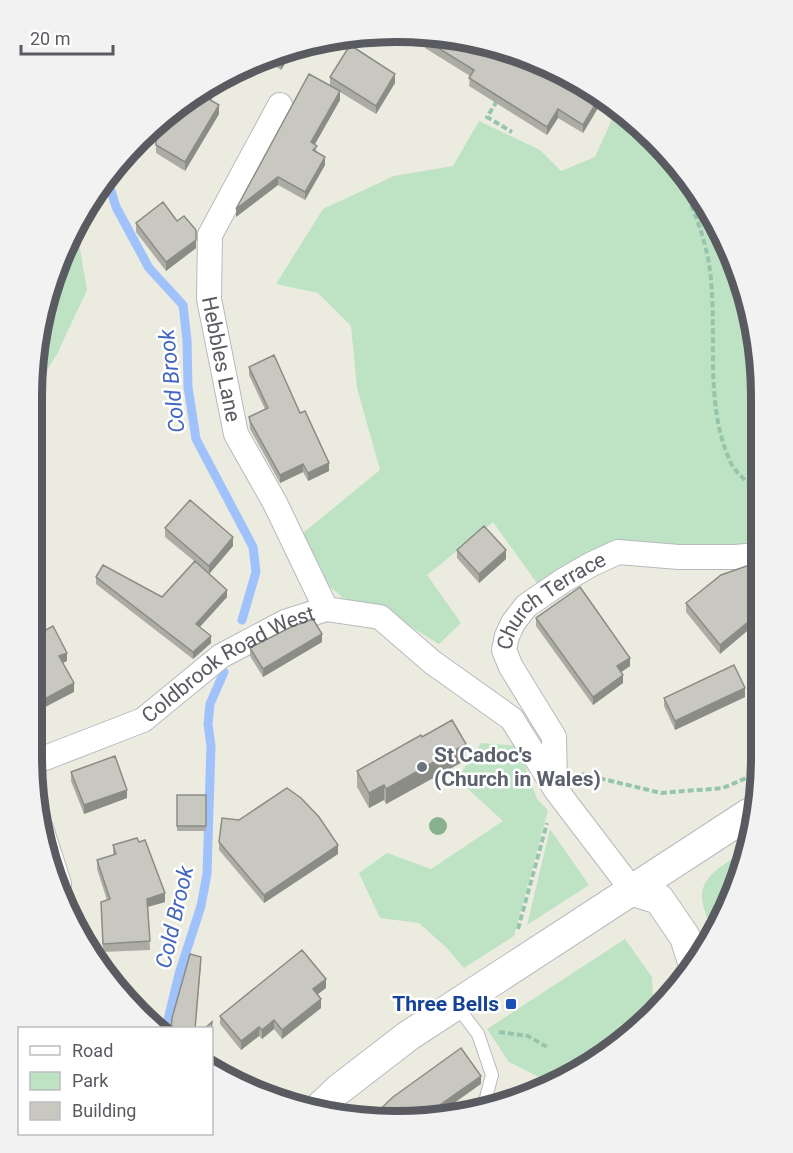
<svg xmlns="http://www.w3.org/2000/svg" width="793" height="1153" font-family="Roboto,sans-serif">
  <style>
    .green { fill: #bde3c4 }
    .lines { fill: none; stroke-linecap: round; stroke-linejoin: round }
    .stream { stroke: #a0c2fc; stroke-width: 9 }
    .service-casing { stroke: #b8b9bf; stroke-width: 14 }
    .minor-casing { stroke: #b8b9bf; stroke-width: 26 }
    .tertiary-casing { stroke: #b8b9bf; stroke-width: 32 }
    .path { stroke: #96c4ac; stroke-width: 4; stroke-dasharray: 6 3; stroke-linecap: butt }
    .service { stroke: #fff; stroke-width: 12 }
    .minor { stroke: #fff; stroke-width: 24 }
    .tertiary { stroke: #fff; stroke-width: 30 }
    .tree { fill: #88b18d }
    .wall { fill: #acaca5 }
    .shaded-wall { fill: #8c8c86 }
    .building { fill: #c8c8c0; stroke: #8c8c86; stroke-width: 1.5 }
    .worship-dot { fill: #6b7280; stroke: #fff; stroke-width: 2 }
    .transit-dot { fill: #1a4fb4; stroke: #fff; stroke-width: 2 }
    .labels { text-anchor: middle; stroke-width: 5; stroke-linejoin: round; paint-order: stroke }
    .street-label { font-size: 21px; fill: #595b61; stroke: #fff }
    .worship-label { font-size: 21px; font-weight: bold; fill: #5b616d; stroke: #fff; text-anchor: start }
    .transit-label { font-size: 21px; font-weight: bold; fill: #164399; stroke: #fff; text-anchor: end }
    .water-label { font-size: 22px; font-style: italic; fill: #4467be; stroke: #fff }
    .rim { fill: none; stroke: #595b61; stroke-width: 8 }
  </style>
  <rect width="100%" height="100%" fill="#ecebe0"/>
  <path class="green" d="M607,107L655,139L724,235L755,326L758,546L665,548L539,586L493,522L427,575L461,623L439,644L378,607L343,598L328,585L303,533L380,470L357,388L351,326L318,293L276,284L323,209L394,176L453,166L479,121L540,150L561,171L595,157L614,115L606,110Z
    M76,226L87,290L57,354L37,386L38,326L69,235Z
    M481,743L518,746L537,799L548,810L514,936L464,968L447,948L419,923L380,918L359,873L387,853L431,869L503,821L457,779Z
    M550,829L589,885L527,925Z
    M742,853L734,896L711,930C709,920 702,908 702,897C701,875 727,863 742,853Z
    M625,939L652,977L653,999L638,1026L555,1085L509,1062L487,1029Z"/>
  <g class="lines">
    <path class="stream" d="M108,181L116,207L149,268L183,305L187,340L188,387L196,439L253,547L256,572L242,620
      M166,1028L179,974L201,906L207,874L211,746L208,724L210,704L224,672"/>
    <g class="service-casing">
      <path id="service" d="M456,1005L478,1034L492,1075L483,1109"/>
    </g>
    <g class="minor-casing">
      <g id="minor">
        <path id="s1" d="M280,105L210,235L209,299L236,434L275,503L326,609"/>
        <path id="s2" d="M32,763L143,720L221,656L285,622L326,609L380,617L432,662L512,719L556,790L633,891"/>
        <path id="s3" d="M555,787L554,737L511,667L504,650L507,636L513,623L526,606L564,580L592,564L618,552L679,557H735L758,555"/>
        <path d="M41,828L59,884"/>
      </g>
    </g>
    <g class="tertiary-casing">
      <path id="tertiary" d="M633,891L659,899L685,937L692,959
        M317,1110L338,1090L408,1036L750,813"/>
    </g>
    <path class="path" d="M497,101L487,117L512,132
      M673,164C688,197 703,228 709,264C719,328 703,398 729,459C733,470 747,483 757,489
      M582,774L661,793L723,788L758,773
      M518,929L547,823
      M499,1032L528,1036L547,1047"/>
    <use href="#service" class="service"/>
    <use href="#minor" class="minor"/>
    <use href="#tertiary" class="tertiary"/>
  </g>
  <circle class="tree" cx="438" cy="826" r="9"/>
  <path class="wall" d="M425,40L536,59L601,103L583,133L558,118L547,135L469,86L470,76L425,48Z
    M292,52L281,70L263,58Z
    M330,77L395,83L376,114L340,92V100L315,144L317,153L325,165L305,200L278,185L236,217L330,85Z
    M218,85V89L211,100L219,114L185,171L156,153V135L157,134L151,130Z
    M177,221L196,230V248L166,271L136,232V223Z
    M249,367L300,413L329,471L308,481L303,472L280,483L250,429L249,417L265,409L249,375Z
    M165,528L233,546L209,574L227,597L200,627L211,643L193,659L96,584V577L162,597L194,561L165,537Z
    M457,550L506,559L479,583L457,558Z
    M758,562L720,654L686,612V603Z
    M536,618L630,666L621,672L623,683L593,705L536,626Z
    M322,642L263,677L250,656V648Z
    M745,697L675,730L664,706V698Z
    M422,737L466,760L386,804L384,800L369,808L357,787V771Z
    M71,772L127,798L84,814L71,781Z
    M177,795H206V831H177Z
    M219,842L338,854L264,903L219,850Z
    M113,845L165,902L148,907L150,950L103,952L101,902L107,900L97,869V860L113,855Z
    M326,988L317,994L321,1008L282,1039L274,1029L262,1039L259,1036L241,1050L220,1024V1016Z"/>
  <path class="shaded-wall" d="M292,52L281,70V61L286,53Z
    M395,74V83L376,114V106Z
    M218,85V89L207,107V98L213,89Z
    M340,91V100L311,151V142Z
    M598,100L601,103L583,133V125Z
    M219,105V114L185,171V162Z
    M558,109V118L547,135V127Z
    M325,157V165L305,200V192Z
    M278,177V185L236,217V209Z
    M196,240V248L166,271V262Z
    M329,463V471L308,481V473Z
    M303,464V472L280,483V475Z
    M233,537V546L209,574V566Z
    M506,550V559L479,583V574Z
    M227,590V597L196,631V624Z
    M759,613V621L720,654V645Z
    M322,634V642L263,677V669Z
    M211,636V643L193,659V652Z
    M67,653V661L59,665V656Z
    M630,658V666L617,675V666Z
    M623,675V683L593,705V697Z
    M74,683V692L32,714V706Z
    M745,688V697L675,730V721Z
    M466,744V760L386,804V789Z
    M384,785V800L369,808V793Z
    M127,790V798L84,814V805Z
    M338,845V854L264,903V895Z
    M165,893V902L147,907V899Z
    M201,957V965L195,1029Z
    M326,979V988L313,998V989Z
    M321,999V1008L282,1039V1030Z
    M274,1020V1029L262,1039V1030Z
    M259,1027V1036L241,1050V1041Z
    M481,1076V1084L440,1113V1105Z"/>
  <path class="building" d="M426,37L536,59L598,100L583,125L558,109L547,127L469,78L474,70L425,40Z
    M350,45L395,74L376,106L330,77Z
    M286,53L281,61L273,56Z
    M309,74L340,91L311,142L317,146L313,150L325,157L305,192L278,177L236,209Z
    M213,89L207,98L219,105L185,162L156,145V135L160,127L158,126Z
    M163,202L177,221L184,216L196,230V240L166,262L136,223Z
    M274,355L300,413L305,411L329,463L308,473L303,464L280,475L250,421L249,417L268,408L249,367Z
    M190,500L233,537L209,566L165,528Z
    M484,526L506,550L479,574L457,550Z
    M195,561L227,590L196,624L211,636L193,652L96,577L103,565L162,597Z
    M758,562L759,613L720,645L686,603L721,575Z
    M580,587L630,658L617,666L623,675L593,697L536,618Z
    M313,619L322,634L263,669L250,648L291,627Z
    M53,626L67,653L59,656L74,683L32,706L33,637Z
    M734,665L745,688L675,721L664,698Z
    M452,720L466,744L386,789L384,785L369,793L357,771L421,735L422,737Z
    M115,756L127,790L84,805L71,772Z
    M287,788L301,798L319,817L338,845L264,895L219,842L222,818L239,820Z
    M177,795H206V826H177Z
    M137,838L139,842L145,840L165,893L147,899L150,941L103,944L101,902L110,899L97,860L116,854L113,845Z
    M302,950L326,979L313,989L321,999L282,1030L274,1020L262,1030L259,1027L241,1041L220,1016Z
    M190,954L201,957L195,1029H171L172,1018Z
    M212,1022L211,1029H204Z
    M461,1048L481,1076L440,1105L447,1115L371,1118L393,1097Z
    M557,1075L565,1079L558,1084L551,1086Z"/>
  <circle class="worship-dot" cx="422" cy="767" r="6"/>
  <rect class="transit-dot" x="505" y="998" width="12" height="12" rx="3"/>
  <g class="labels">
    <g class="street-label">
      <text dy="7" stroke="none"><textPath href="#s1" startOffset="273">Hebbles Lane</textPath></text>
      <text dy="7" stroke="none"><textPath href="#s3" startOffset="222">Church Terrace</textPath></text>
      <text dy="7" stroke="none"><textPath href="#s2" startOffset="222">Coldbrook Road West</textPath></text>
    </g>
    <g class="worship-label">
      <text x="434" y="762">St Cadoc's<tspan x="434" dy="24">(Church in Wales)</tspan></text>
    </g>
    <g class="transit-label">
      <text x="499" y="1011">Three Bells</text>
    </g>
    <g class="water-label">
      <text transform="translate(171 381) rotate(-96)" y="8">Cold Brook</text>
      <text transform="translate(174 917) rotate(-77)" y="8">Cold Brook</text>
    </g>
  </g>
  <path d="M0 0H793V1153H0ZM396 42H397A354 354 0 0 1 751 396V757A354 354 0 0 1 397 1111H396A354 354 0 0 1 42 757V396A354 354 0 0 1 396 42Z" fill="#f2f2f2" fill-rule="evenodd"/>
  <path class="rim" d="M396 42H397A354 354 0 0 1 751 396V757A354 354 0 0 1 397 1111H396A354 354 0 0 1 42 757V396A354 354 0 0 1 396 42Z"/>
  <rect x="18" y="1027" width="195" height="108" fill="#ffffff" stroke="#bdbdc0" stroke-width="1.5"/>
  <rect x="30" y="1046" width="30" height="9" fill="#ffffff" stroke="#bdbdc0" stroke-width="1.5"/>
  <text x="72" y="1057" font-size="18" fill="#595b61">Road</text>
  <rect x="30" y="1072" width="30" height="18" fill="#bde3c4" stroke="#bdbdc0" stroke-width="1.5"/>
  <text x="72" y="1087" font-size="18" fill="#595b61">Park</text>
  <rect x="30" y="1102" width="30" height="18" fill="#c8c8c0" stroke="#bdbdc0" stroke-width="1.5"/>
  <text x="72" y="1117" font-size="18" fill="#595b61">Building</text>
  <path d="M21 45v9h92v-9" fill="none" stroke="#595b61" stroke-width="3"/>
  <text x="30" y="45" font-size="18" fill="#595b61" stroke="#ffffff" stroke-width="4.5" paint-order="stroke">20 m</text>
</svg>
